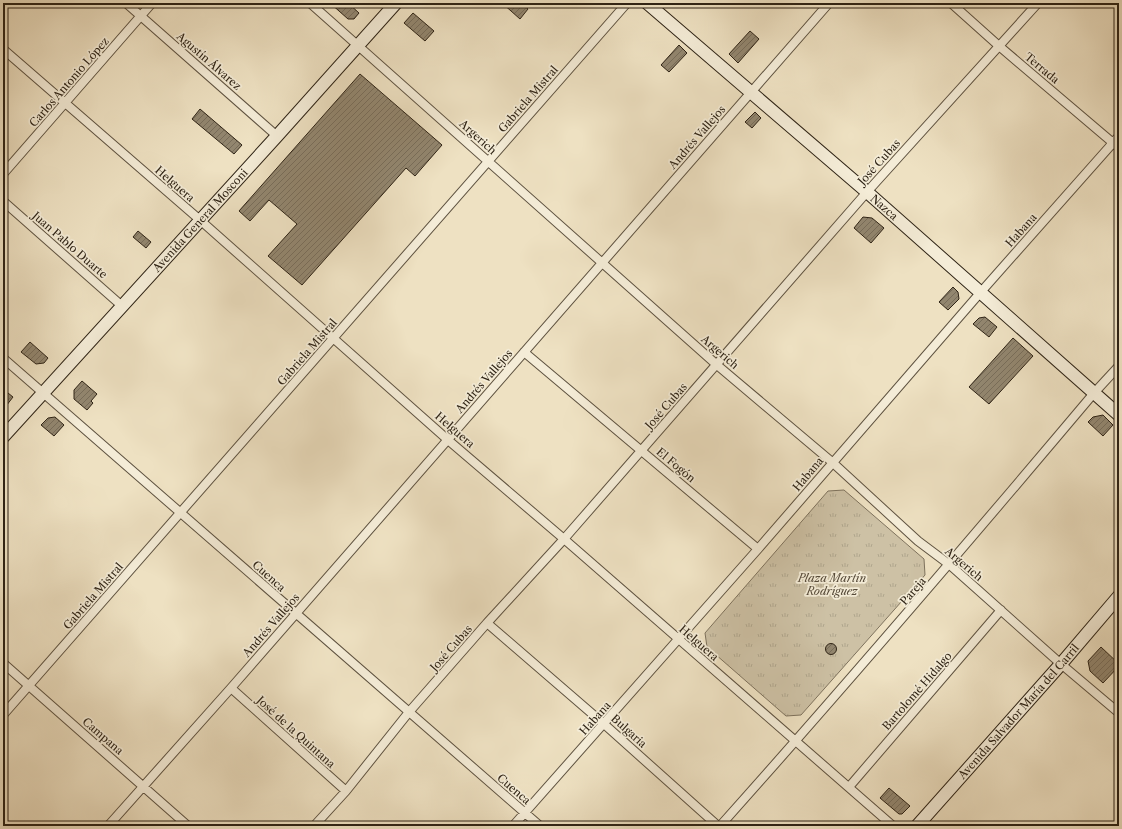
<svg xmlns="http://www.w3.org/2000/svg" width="1122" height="829" font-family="'Libre Caslon Text',serif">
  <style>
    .park { fill: url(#park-tufts); stroke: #7e725d }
    .building { fill: url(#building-hatch); stroke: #2e2315 }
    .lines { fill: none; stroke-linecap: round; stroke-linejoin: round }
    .street-casing { stroke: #5e5240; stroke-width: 10 }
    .secondary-casing { stroke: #2e2315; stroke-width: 14 }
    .street { stroke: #f4ecd7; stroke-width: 8 }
    .secondary { stroke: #f4ecd7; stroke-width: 12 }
    .labels { text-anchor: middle; stroke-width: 3.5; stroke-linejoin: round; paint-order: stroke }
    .street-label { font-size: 11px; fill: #2e2315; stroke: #f4ecd7 }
    .park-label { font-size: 11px; font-style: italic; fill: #564a39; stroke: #f4ecd7 }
  </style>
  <defs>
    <pattern id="park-tufts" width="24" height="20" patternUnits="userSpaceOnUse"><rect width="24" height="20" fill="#cdc1a5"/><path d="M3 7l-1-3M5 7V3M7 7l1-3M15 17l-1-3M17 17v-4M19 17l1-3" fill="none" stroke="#b0a68d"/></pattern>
    <pattern id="building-hatch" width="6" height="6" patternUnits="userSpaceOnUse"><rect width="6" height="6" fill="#92866f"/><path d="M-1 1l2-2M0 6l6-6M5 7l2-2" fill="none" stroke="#786d5a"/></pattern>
  </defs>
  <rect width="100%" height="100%" fill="#eee1c2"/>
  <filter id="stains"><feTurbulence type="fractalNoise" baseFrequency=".005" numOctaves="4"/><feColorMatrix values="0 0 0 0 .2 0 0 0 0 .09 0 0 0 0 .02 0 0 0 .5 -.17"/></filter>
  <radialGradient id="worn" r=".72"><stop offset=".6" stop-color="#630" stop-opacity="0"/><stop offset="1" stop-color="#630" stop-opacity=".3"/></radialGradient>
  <path class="park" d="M844,490L924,559L925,575L801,715L786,716L707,647L705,633L828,491Z"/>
  <path class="building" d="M330,3H348L359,13L354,19H348Z
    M502,3H521L528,9L520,19Z
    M413,13L434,31L425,41L404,23Z
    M750,31L759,39L738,63L729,54Z
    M679,45L687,53L669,72L661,65Z
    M360,74L442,145L415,176L406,168L302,285L268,256L297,224L269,200L250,221L239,211Z
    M200,109L242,145L234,154L192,119Z
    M755,112L761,118L752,128L745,122Z
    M863,217L872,218L884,228L871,243L854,228Z
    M138,231L151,242L146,248L133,237Z
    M953,287L958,292L959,299L948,310L939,302Z
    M985,317L997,327L989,337L973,324L979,318Z
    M1013,338L1033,356L989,404L969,387Z
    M30,342L48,358L44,363L36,364L21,352Z
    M82,381L97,394L91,401L93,403L87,410L74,399V390Z
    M3,389L13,397L3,410Z
    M1103,415L1113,425L1103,436L1088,422L1093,417Z
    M55,417L64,425L54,436L41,425L48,418Z
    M825.5 649a5.5 5.5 0 1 1 11 0a5.5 5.5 0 1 1-11 0Z
    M1101,647L1119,664V666L1103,683L1090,671L1088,661Z
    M889,788L910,806L902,814H899L880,798Z"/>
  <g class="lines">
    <g class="street-casing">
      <path id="street" d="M126,3L277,136
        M310,3L717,365L832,462L918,541L950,565L1061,664L1119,713
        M951,3L999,46L1119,148
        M3,49L200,220L448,440L564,539L893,826
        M3,174L152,3
        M3,201L122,306
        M524,352L758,549
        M3,358L540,826
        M487,623L604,724L718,826
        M3,663L188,826
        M231,688L346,791
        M3,715L627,3
        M849,787L1001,610
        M108,826L231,688L829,3
        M314,826L346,791L409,712L487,623L564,539L867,192L1038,3
        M513,826L758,549L980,293L1119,136
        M720,826C847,684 971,539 1094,393L1119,366"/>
    </g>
    <g class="secondary-casing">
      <g id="secondary">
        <path id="s1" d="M647,3L867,192L1119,415"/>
        <path id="s2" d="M3,437L277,136L396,3"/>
        <path id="s3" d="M917,826L1061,664L1119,596"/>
      </g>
    </g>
    <use href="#street" class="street"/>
    <use href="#secondary" class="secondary"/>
  </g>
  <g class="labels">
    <g class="street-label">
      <text transform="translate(209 61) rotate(41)" y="4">Agustín Álvarez</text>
      <text transform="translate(1042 68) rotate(40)" y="4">Terrada</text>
      <text transform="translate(69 82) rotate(-49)" y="4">Carlos Antonio López</text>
      <text transform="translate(528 99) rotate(-49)" y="4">Gabriela Mistral</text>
      <text transform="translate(478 137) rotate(42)" y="4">Argerich</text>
      <text transform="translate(697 137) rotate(-49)" y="4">Andrés Vallejos</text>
      <text transform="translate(879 162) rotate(-48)" y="4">José Cubas</text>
      <text transform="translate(175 184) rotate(41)" y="4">Helguera</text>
      <text dy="4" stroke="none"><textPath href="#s1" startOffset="313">Nazca</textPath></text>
      <text dy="4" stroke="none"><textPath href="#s2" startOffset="293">Avenida General Mosconi</textPath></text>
      <text transform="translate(1021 230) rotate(-48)" y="4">Habana</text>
      <text transform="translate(70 245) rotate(41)" y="4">Juan Pablo Duarte</text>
      <text transform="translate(307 352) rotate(-49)" y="4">Gabriela Mistral</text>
      <text transform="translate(720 352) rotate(41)" y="4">Argerich</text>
      <text transform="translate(484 381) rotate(-49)" y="4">Andrés Vallejos</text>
      <text transform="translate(666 406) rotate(-49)" y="4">José Cubas</text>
      <text transform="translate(455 430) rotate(41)" y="4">Helguera</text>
      <text transform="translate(676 465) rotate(40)" y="4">El Fogón</text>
      <text transform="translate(808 474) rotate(-50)" y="4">Habana</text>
      <text transform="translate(964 564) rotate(40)" y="4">Argerich</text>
      <text transform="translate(269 576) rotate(42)" y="4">Cuenca</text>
      <text transform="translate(913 591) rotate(-49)" y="4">Pareja</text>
      <text transform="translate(93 596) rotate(-49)" y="4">Gabriela Mistral</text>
      <text transform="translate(271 625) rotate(-49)" y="4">Andrés Vallejos</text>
      <text transform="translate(699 643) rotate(41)" y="4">Helguera</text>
      <text transform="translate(451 648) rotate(-49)" y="4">José Cubas</text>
      <text transform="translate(917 691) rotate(-49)" y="4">Bartolomé Hidalgo</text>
      <text dy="4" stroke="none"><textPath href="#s3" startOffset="153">Avenida Salvador María del Carril</textPath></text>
      <text transform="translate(595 718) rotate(-48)" y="4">Habana</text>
      <text transform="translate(629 731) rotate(42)" y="4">Bulgaria</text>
      <text transform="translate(296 732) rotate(42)" y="4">José de la Quintana</text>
      <text transform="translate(103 736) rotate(41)" y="4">Campana</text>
      <text transform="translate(514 789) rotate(41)" y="4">Cuenca</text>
    </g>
    <g class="park-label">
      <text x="832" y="582">Plaza Martín<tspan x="832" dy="13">Rodríguez</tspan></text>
    </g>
  </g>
  <rect width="1122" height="829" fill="none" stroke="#eee1c2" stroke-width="16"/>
  <rect x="4" y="4" width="1114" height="821" fill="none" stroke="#2e2315" stroke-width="2"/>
  <rect x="8" y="8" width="1106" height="813" fill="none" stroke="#2e2315"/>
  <rect width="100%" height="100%" filter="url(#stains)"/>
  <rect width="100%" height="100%" fill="url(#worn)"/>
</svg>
